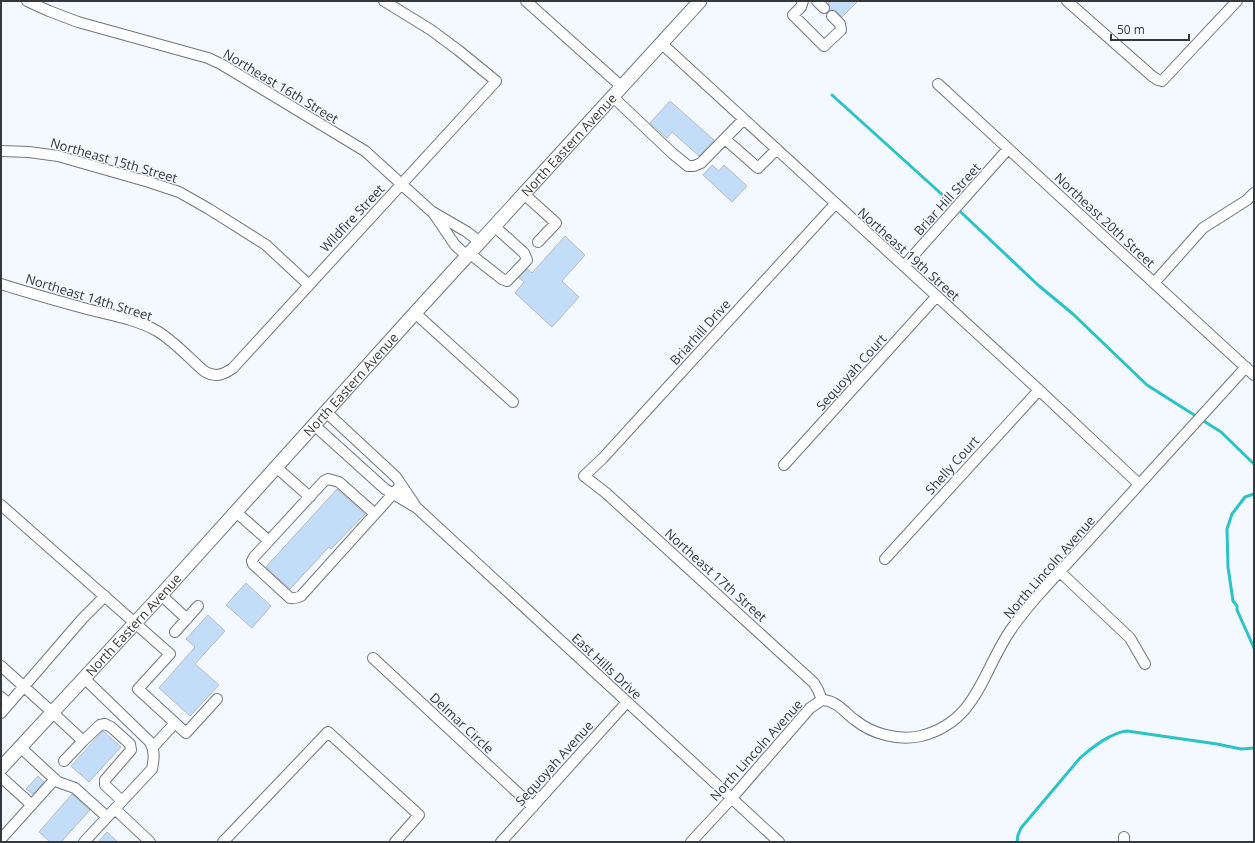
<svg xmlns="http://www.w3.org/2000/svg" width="1255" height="843" font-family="'Open Sans',sans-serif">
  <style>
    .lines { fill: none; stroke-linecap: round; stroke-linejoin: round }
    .stream { stroke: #2cc3c6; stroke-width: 3 }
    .building { fill: #c3dcf8; stroke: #b4bcc6 }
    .minor-casing { stroke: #6f767f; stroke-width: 12 }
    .major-casing { stroke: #6f767f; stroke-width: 15 }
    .minor { stroke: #fff; stroke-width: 10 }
    .major { stroke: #fff; stroke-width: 13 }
    .labels { text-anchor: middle; stroke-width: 3; stroke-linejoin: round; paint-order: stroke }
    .street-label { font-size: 13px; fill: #35383c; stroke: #f3f9ff }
  </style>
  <rect width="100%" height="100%" fill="#f3f9ff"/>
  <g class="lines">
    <path class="stream" d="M832,95L947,199L1038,285L1073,314L1147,385L1221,432L1254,464
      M1254,494L1245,497L1232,514L1227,529L1228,567L1233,601L1237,606V610L1254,648
      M1017,842L1018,835L1021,828L1080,758C1091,748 1112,732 1127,731L1217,744L1241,749L1254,748"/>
  </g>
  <path class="building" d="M831,1H858L842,17L836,11L830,10L828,3Z
    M670,101L714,140L699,156L672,132L667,138L650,123Z
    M712,165L719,171L724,165L747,186L732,202L703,175Z
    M565,236L585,255L562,281L579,297L552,327L515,293L524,282L519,278L527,269L532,273Z
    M337,489L365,514L331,549L329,547L290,589L266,567Z
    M246,583L271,606L252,628L226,605Z
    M208,615L225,631L195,664L219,685L190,716L159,688L195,647L186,639Z
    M103,731L121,747L89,782L71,766Z
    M38,776L44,782L33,794L26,789Z
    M72,794L90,810L61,842H50L39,832Z
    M107,832L118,842H98Z"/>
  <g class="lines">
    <g class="minor-casing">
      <path id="minor" d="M27,1L49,11L78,22L208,58L221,64L365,151L431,211L467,232L480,242
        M526,1L622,87
        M803,1L801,7L793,15L824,46L841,30L840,24L832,16
        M817,1L824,8
        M1067,1L1152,76L1158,80L1162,81L1237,1
        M661,43L1039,390L1139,484
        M938,84L1254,375
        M613,97L672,153L688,166H694L701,163L744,119
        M725,139L758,168L777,149
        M1,151L29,152L58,156L149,182L179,192L209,209L266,245L309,285
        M524,194L556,223L538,242
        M434,214L455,245L467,256
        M469,253L502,279L507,281L527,260L524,253L494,226
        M904,266L1008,149
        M1154,283L1203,228L1247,200L1254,193
        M1,284C29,293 58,301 87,309C110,315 136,319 157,331C174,341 189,358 204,371C215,378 223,375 233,368L496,81L458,50L431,30L384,1
        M415,313L513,402
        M326,412L396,477L415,505
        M314,425L385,489L417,508L779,842
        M784,465L936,297
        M277,468L310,497
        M1,505L170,654L138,689L186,733L217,699
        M236,512L269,541
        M375,514L339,482L328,479L324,481L254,557L252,561L253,564L290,598C294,599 297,598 301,596L401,485
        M885,559L1039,390
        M1060,572L1130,638L1145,664
        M161,595L187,619
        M175,632L198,606
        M373,658L533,807
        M1,666L52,712L83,741L100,725L105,724L111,727L130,744L131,750L105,780V785L122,801
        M84,678L150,742C155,751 154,759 152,769L84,842
        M1,697L9,704
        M822,700L818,690L814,683L606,493L584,476L603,458L835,204
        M1,713L83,618L105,596
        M20,747L58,782L75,788L107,817
        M153,747L175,723
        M64,761L83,741
        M1,777L32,805
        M115,809L150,842
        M1124,837V842
        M1,839L55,779
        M223,842L328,732L419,815L395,842
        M501,842L627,702
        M691,842L731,799L810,708L822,700C836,700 844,712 855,720C872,734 899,741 921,736C977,722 982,672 1010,631C1032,599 1060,572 1086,543C1139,484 1193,426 1246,367"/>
    </g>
    <g class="major-casing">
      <g id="major">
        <path id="s1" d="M1,768L161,595L415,313L700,1"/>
      </g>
    </g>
    <use href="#minor" class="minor"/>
    <use href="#major" class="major"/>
  </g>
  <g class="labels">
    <g class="street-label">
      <text transform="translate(281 86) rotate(31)" y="5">Northeast 16th Street</text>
      <text dy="5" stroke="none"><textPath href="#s1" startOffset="843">North Eastern Avenue</textPath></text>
      <text transform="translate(114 160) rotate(16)" y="5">Northeast 15th Street</text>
      <text transform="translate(947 199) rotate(-48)" y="5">Briar Hill Street</text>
      <text transform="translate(352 218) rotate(-47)" y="5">Wildfire Street</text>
      <text transform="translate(1105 220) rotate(43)" y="5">Northeast 20th Street</text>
      <text transform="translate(909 254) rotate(42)" y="5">Northeast 19th Street</text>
      <text transform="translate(89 297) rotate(17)" y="5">Northeast 14th Street</text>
      <text transform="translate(700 332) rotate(-48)" y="5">Briarhill Drive</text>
      <text transform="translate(851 372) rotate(-48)" y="5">Sequoyah Court</text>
      <text dy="5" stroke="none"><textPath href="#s1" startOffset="519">North Eastern Avenue</textPath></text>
      <text transform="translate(952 465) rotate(-48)" y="5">Shelly Court</text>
      <text transform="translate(1049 567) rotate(-49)" y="5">North Lincoln Avenue</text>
      <text transform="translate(716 575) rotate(42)" y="5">Northeast 17th Street</text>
      <text dy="5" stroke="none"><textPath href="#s1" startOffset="195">North Eastern Avenue</textPath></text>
      <text transform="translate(607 666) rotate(43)" y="5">East Hills Drive</text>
      <text transform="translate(462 723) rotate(43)" y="5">Delmar Circle</text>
      <text transform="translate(756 750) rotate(-48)" y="5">North Lincoln Avenue</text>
      <text transform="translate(554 763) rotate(-48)" y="5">Sequoyah Avenue</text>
    </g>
  </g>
  <rect width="1255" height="843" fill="none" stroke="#35383c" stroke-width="4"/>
  <path d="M1111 34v6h78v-6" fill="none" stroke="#35383c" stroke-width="2"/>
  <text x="1117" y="34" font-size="12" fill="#35383c" stroke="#f3f9ff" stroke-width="3" paint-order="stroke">50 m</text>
</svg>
